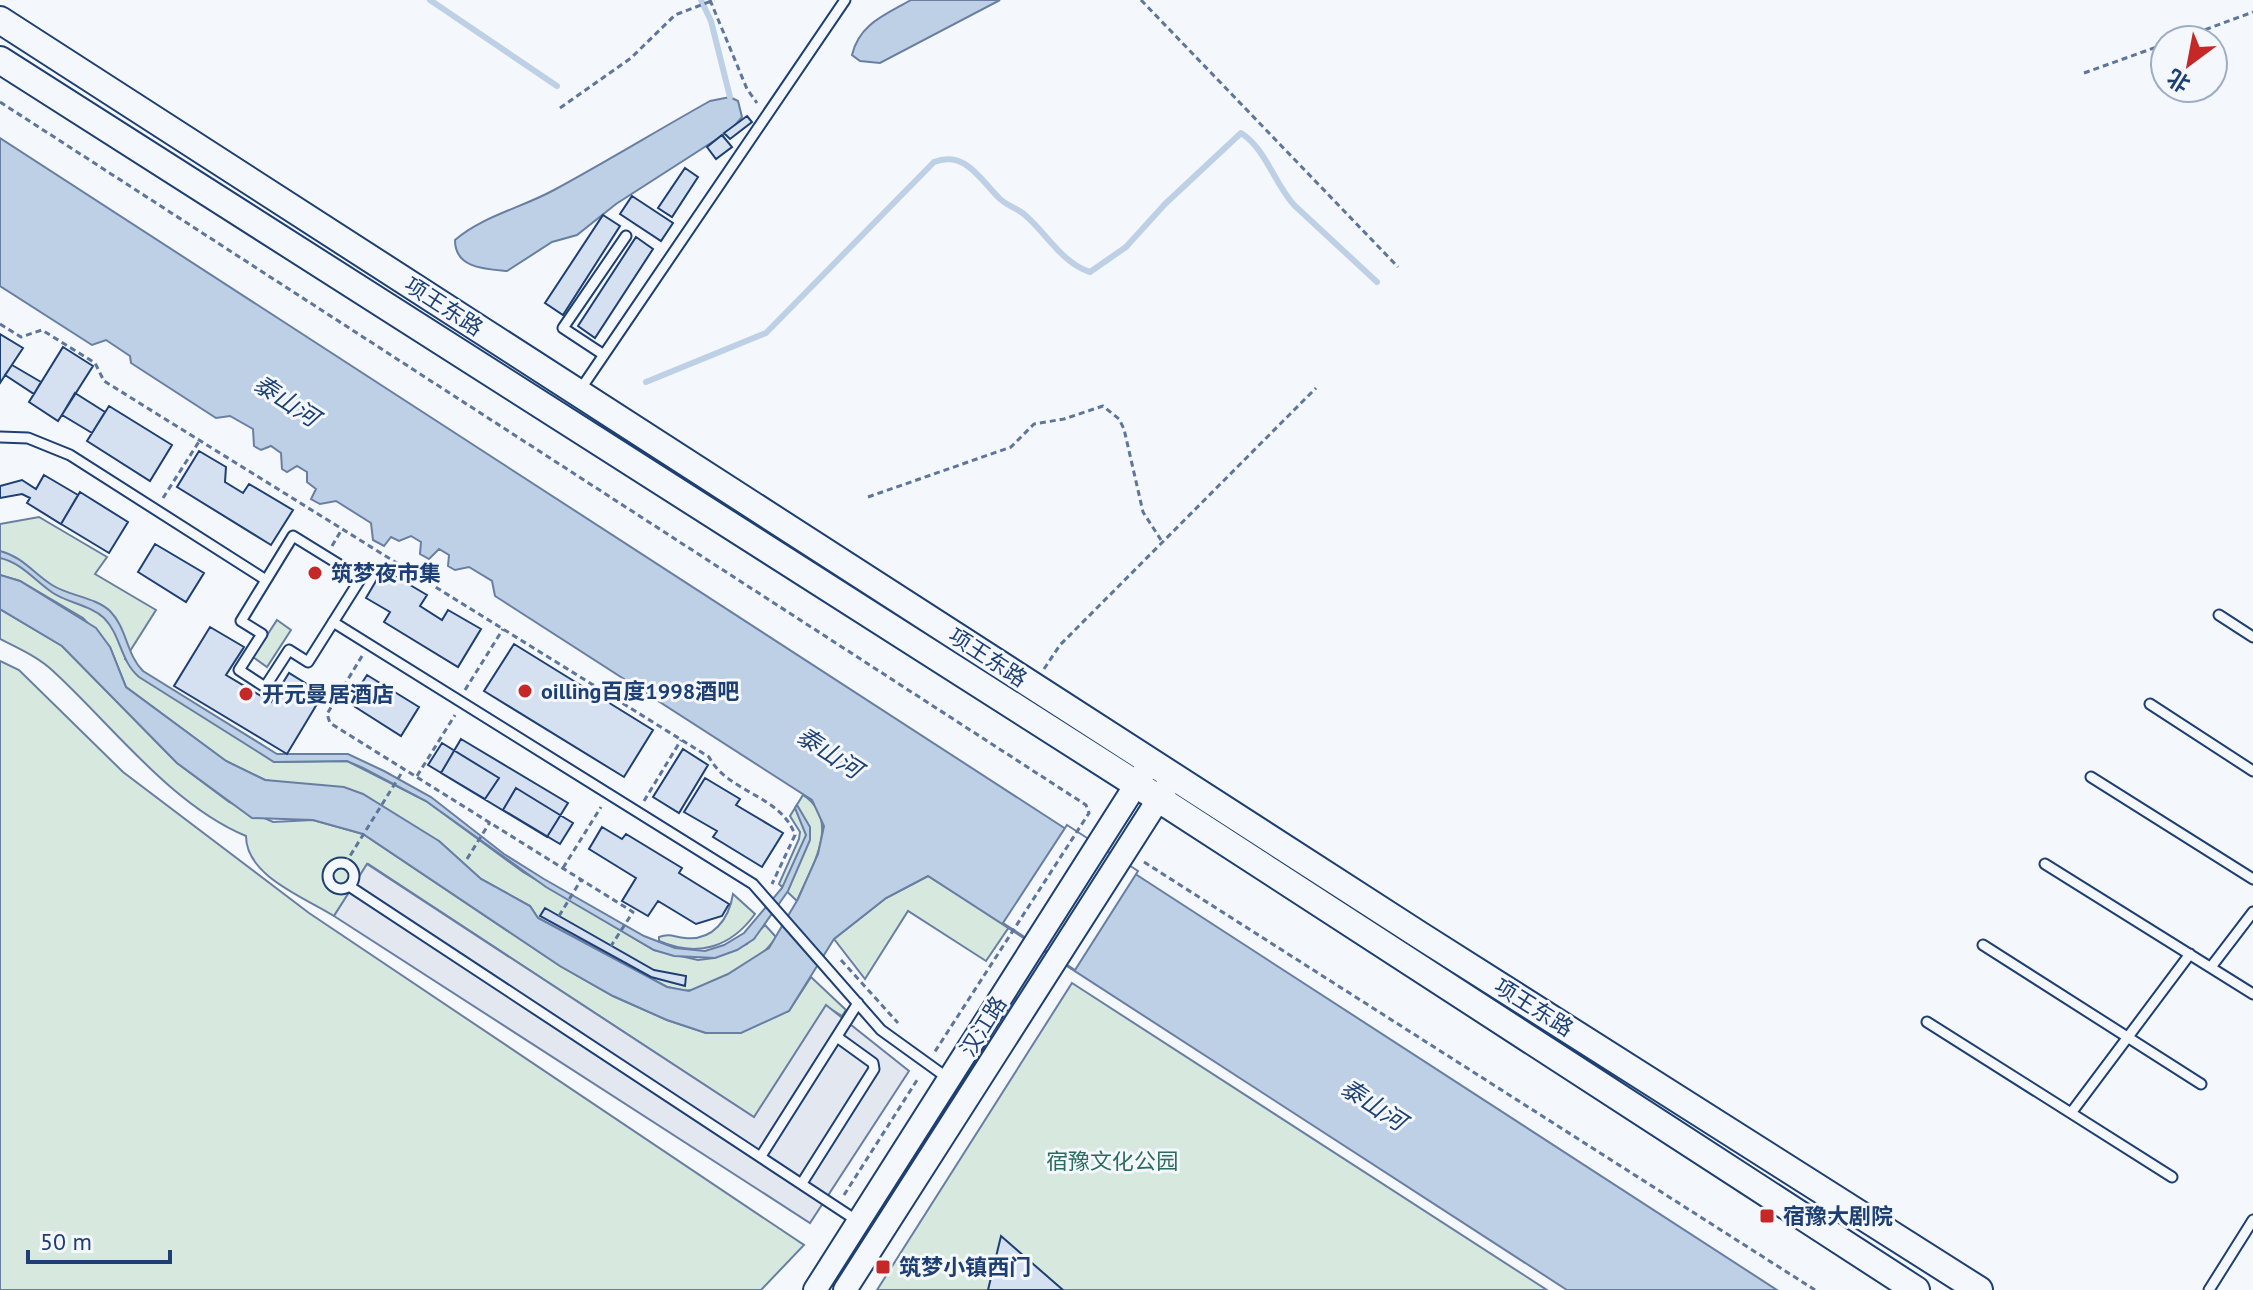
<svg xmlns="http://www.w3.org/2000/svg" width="2253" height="1290" font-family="'PT Sans','Noto Sans SC',sans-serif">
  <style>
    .green { fill: #d7e8df; stroke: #687fa3; stroke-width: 2 }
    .parking { fill: #e3e8f0; stroke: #687fa3; stroke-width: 2 }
    .water { fill: #bed0e5; stroke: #687fa3; stroke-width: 2 }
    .pier { fill: #f4f7fb; stroke: #687fa3; stroke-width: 2 }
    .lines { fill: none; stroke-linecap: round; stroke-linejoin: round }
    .stream { stroke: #bed0e5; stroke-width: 6 }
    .building { fill: #d5e0f0; stroke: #1d3f73; stroke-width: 2 }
    .service-casing { stroke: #1d3f73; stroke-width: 13 }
    .tertiary-casing { stroke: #1d3f73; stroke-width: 26 }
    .primary-casing { stroke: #1d3f73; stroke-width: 30 }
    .path { stroke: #5e769c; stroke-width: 3; stroke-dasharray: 6 4; stroke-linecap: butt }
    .service { stroke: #f4f7fb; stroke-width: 9 }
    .tertiary { stroke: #f4f7fb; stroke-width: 22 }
    .primary { stroke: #f4f7fb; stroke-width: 26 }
    .poi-dot { fill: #c62828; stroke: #f4f7fb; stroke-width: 3 }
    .labels { text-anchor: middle; stroke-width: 6; stroke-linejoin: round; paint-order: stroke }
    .street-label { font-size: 22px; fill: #1d3f73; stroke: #f4f7fb }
    .poi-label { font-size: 22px; font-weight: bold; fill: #1d3f73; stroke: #f4f7fb; text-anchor: start }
    .park-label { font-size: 22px; fill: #2c6c60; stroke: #f4f7fb }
    .water-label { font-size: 24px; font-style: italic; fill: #1d3f73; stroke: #f4f7fb }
  </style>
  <rect width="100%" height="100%" fill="#f4f7fb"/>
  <path class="green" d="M39,517L107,557L95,574L156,610L125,659L274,762L347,761L426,801L523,872L654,950L698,960L714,958L747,944L765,925L776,937C762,961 718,983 692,990C684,992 674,988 667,987L538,918L530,906L481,879L439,841L294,785L265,780L226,761L126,687L110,647L83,618L20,581L0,575V524Z
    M0,609L62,646L177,763L229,802L273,822L313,820L363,834L560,966L613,996L667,1020L706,1033L789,1011L811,977L846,1010L842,1016L826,1006L755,1118L368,864L334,916C304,897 246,876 246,836C171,805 111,724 53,671C38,657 18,648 0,639Z
    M277,620L291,630L267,667L253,657Z
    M0,661L19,670L123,772L309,913L804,1245L761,1290H0Z
    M803,795C843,821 810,869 797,901L779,884L799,839L800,832L790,816Z
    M928,876L1009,927L986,961L908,911L865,979L834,939L886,898Z
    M733,894L755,914C731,947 698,958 659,941V937C670,933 674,937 685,938C713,941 729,919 733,894Z
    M1072,983L1547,1290H877Z"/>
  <path class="parking" d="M367,864L754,1117L826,1005L909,1071L810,1223L334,916Z"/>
  <path class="water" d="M911,0H1000L880,63L860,61L852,55C859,24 885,15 911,0Z
    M730,97L738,101L742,117L731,130L616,204L577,235L552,242L507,271C484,269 455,268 455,240C483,216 521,208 554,190C606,162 658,130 710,101Z
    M0,138L1777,1290H1567L928,876L886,898L834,939L789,1011L741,1033H706L667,1020L613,996L560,966L363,834L313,820L252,818L177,763L62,646L0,609V575L20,581L96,628L110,647L126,687L226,761L265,780L344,787L363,794L439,841L481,879L530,906L538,918L667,987L689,991L728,974L769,948L798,899L818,854L824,826L812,800L495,596L492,581L469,567L455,570L448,566L449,555L439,549L429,559L420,554L421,542L411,536L399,541L391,537L384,546L373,540L371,523L336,501L320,504L311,499L316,489L307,482V472L297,466L287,472L282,469L281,453L271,446L261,450L254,446L253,429L230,416L216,418L131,363L130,356L106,340L92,345L0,286Z
    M0,551C23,557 33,573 52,585C69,596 95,597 110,611C127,628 126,654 143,671L277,754H348L384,771L431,797L504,854L544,879L644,936L675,948L705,951L724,945L744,933L782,888L806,835L795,808L797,805L810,827V840L788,891L754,939L737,950L715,958L674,956L654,950L546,887L426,801L363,768L347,761L274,762L139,677C120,661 121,635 104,618C90,605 68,603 53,593C35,581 22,563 0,558Z"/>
  <path class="pier" d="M1067,825L1138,871L1075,970L1003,923Z"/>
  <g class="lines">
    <path class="stream" d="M430,0L557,86
      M701,0L711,21L730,97
      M646,382L766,333L934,162C965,150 980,179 999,198C1007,206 1017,208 1025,215C1047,234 1063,264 1090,272L1126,247L1165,204L1241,133C1266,149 1274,183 1294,205L1377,282"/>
  </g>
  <path class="building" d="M747,116L752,122L730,139L724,133Z
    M722,135L732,147L716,159L707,147Z
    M685,168L698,177L672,217L658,208Z
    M632,196L673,223L661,241L620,214Z
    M603,215L620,226L563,315L545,303Z
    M636,237L653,249L595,338L578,326Z
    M0,334L23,348L0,383Z
    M63,347L93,366L58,421L29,402Z
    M12,365L41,382L34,394L5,375Z
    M75,393L105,412L92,433L62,415Z
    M109,406L172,445L150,481L87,441Z
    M199,451L226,467L225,482L243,493L249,484L293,510L271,545L177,487Z
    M44,475L78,495L61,524L27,503L30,498L22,494L0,498V486L22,480L36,489Z
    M80,492L128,522L109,553L61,524Z
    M155,544L204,573L186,602L138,572Z
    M383,569L427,595L420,606L442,620L448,610L481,629L458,667L384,622L390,612L366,598Z
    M210,627L244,647L226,675L271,702L289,673L323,694L287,754L174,686Z
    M514,644L653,730L624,777L484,691Z
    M367,675L419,707L401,736L349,703Z
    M461,739L568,803L547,837L441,773Z
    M442,743L499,778L485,799L428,765Z
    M683,749L708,765L679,813L653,797Z
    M705,778L740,799L736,805L783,833L762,867L713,837L717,831L684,812Z
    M516,788L573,823L560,844L503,810Z
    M602,827L622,839L626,834L682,868L679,873L729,904L722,916L696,924L658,901L648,916L622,901L636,878L589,849Z
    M545,908L654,970L686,976L685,986L651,977L540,916Z
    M1001,1236L1063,1290H988Z"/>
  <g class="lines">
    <g class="service-casing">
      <path id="service" d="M604,355L563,328L626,236
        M580,390L845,0
        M0,437L28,438L70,455L266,580
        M293,536L361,578L308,662L289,650L265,687L239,670L262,634L241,621Z
        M2219,615L2253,637
        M333,622L753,884L881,1030L949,1079
        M2150,704L2253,771
        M2091,777L2253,879
        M328 876a13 13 0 1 1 26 0a13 13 0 1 1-26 0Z
        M2045,864L2253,994
        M349,886L859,1222
        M1983,945L2201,1084
        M2211,967L2253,912
        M1927,1022L2172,1177
        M2071,1113L2190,954
        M761,1156L858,1003
        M802,1183L874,1069L873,1063L837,1037
        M2209,1290L2253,1220"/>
    </g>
    <g class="tertiary-casing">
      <path id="tertiary" d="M815,1290L1151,761
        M845,1290L1174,775"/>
    </g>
    <g class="primary-casing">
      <path id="primary" d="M0,20L1421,936L1979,1290
        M0,60L1136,784L1916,1290"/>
    </g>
    <path class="path" d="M710,0L747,89L757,103
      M1141,0L1398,267
      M2177,40L2253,12
      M2084,73L2165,44
      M0,102L1086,805L1089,813L934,1053
      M560,108L631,58L675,15L714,0
      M0,324L21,337L42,330L95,363L104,381L709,757C728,793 781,795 795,835L772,884
      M868,497L1011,447L1034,424L1064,419L1103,406L1119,419L1124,429L1143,512L1161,540
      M163,498L200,440
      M332,546L342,529
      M362,656L327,714L330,723L633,912L611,946
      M1044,669L1060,645L1316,388
      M465,690L503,629
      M417,776L455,715
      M644,801L681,740
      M467,859L490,822
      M1144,862L1815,1290
      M345,864L404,769
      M563,868L601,807
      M559,916L581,880
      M841,960L898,1023
      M844,1195L919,1077"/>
    <use href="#service" class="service"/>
    <use href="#tertiary" class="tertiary"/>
    <use href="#primary" class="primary"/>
  </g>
  <g class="poi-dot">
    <circle cx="315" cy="573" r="8"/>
    <circle cx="525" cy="691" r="8"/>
    <circle cx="246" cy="694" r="8"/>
    <rect x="1759" y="1208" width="16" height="16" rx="4"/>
    <rect x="875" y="1259" width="16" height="16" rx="4"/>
  </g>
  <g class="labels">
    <g class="street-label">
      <text transform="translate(444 306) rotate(33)" y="8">项王东路</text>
      <text transform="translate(988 657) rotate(33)" y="8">项王东路</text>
      <text transform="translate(1534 1007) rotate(32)" y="8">项王东路</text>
      <text transform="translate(983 1026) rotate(-58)" y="8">汉江路</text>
    </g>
    <g class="poi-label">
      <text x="331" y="581">筑梦夜市集</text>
      <text x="541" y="699">oilling百度1998酒吧</text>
      <text x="262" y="702">开元曼居酒店</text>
      <text x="1783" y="1224">宿豫大剧院</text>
      <text x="899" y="1275">筑梦小镇西门</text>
    </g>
    <g class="park-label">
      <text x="1112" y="1169">宿豫文化公园</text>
    </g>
    <g class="water-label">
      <text transform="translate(286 401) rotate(33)" y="8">泰山河</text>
      <text transform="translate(829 753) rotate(33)" y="8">泰山河</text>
      <text transform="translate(1373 1105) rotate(33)" y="8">泰山河</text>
    </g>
  </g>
  <g transform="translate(2189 64) rotate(212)"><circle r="38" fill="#f4f7fb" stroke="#9eadc5" stroke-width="2"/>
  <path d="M0-6L14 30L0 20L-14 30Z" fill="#c62828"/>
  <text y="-12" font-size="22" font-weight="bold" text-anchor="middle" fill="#1d3f73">北</text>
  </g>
  <path d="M28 1250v12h142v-12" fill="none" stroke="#1d3f73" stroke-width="4"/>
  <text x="40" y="1250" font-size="24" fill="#1d3f73" stroke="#f4f7fb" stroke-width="6" paint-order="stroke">50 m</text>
</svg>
